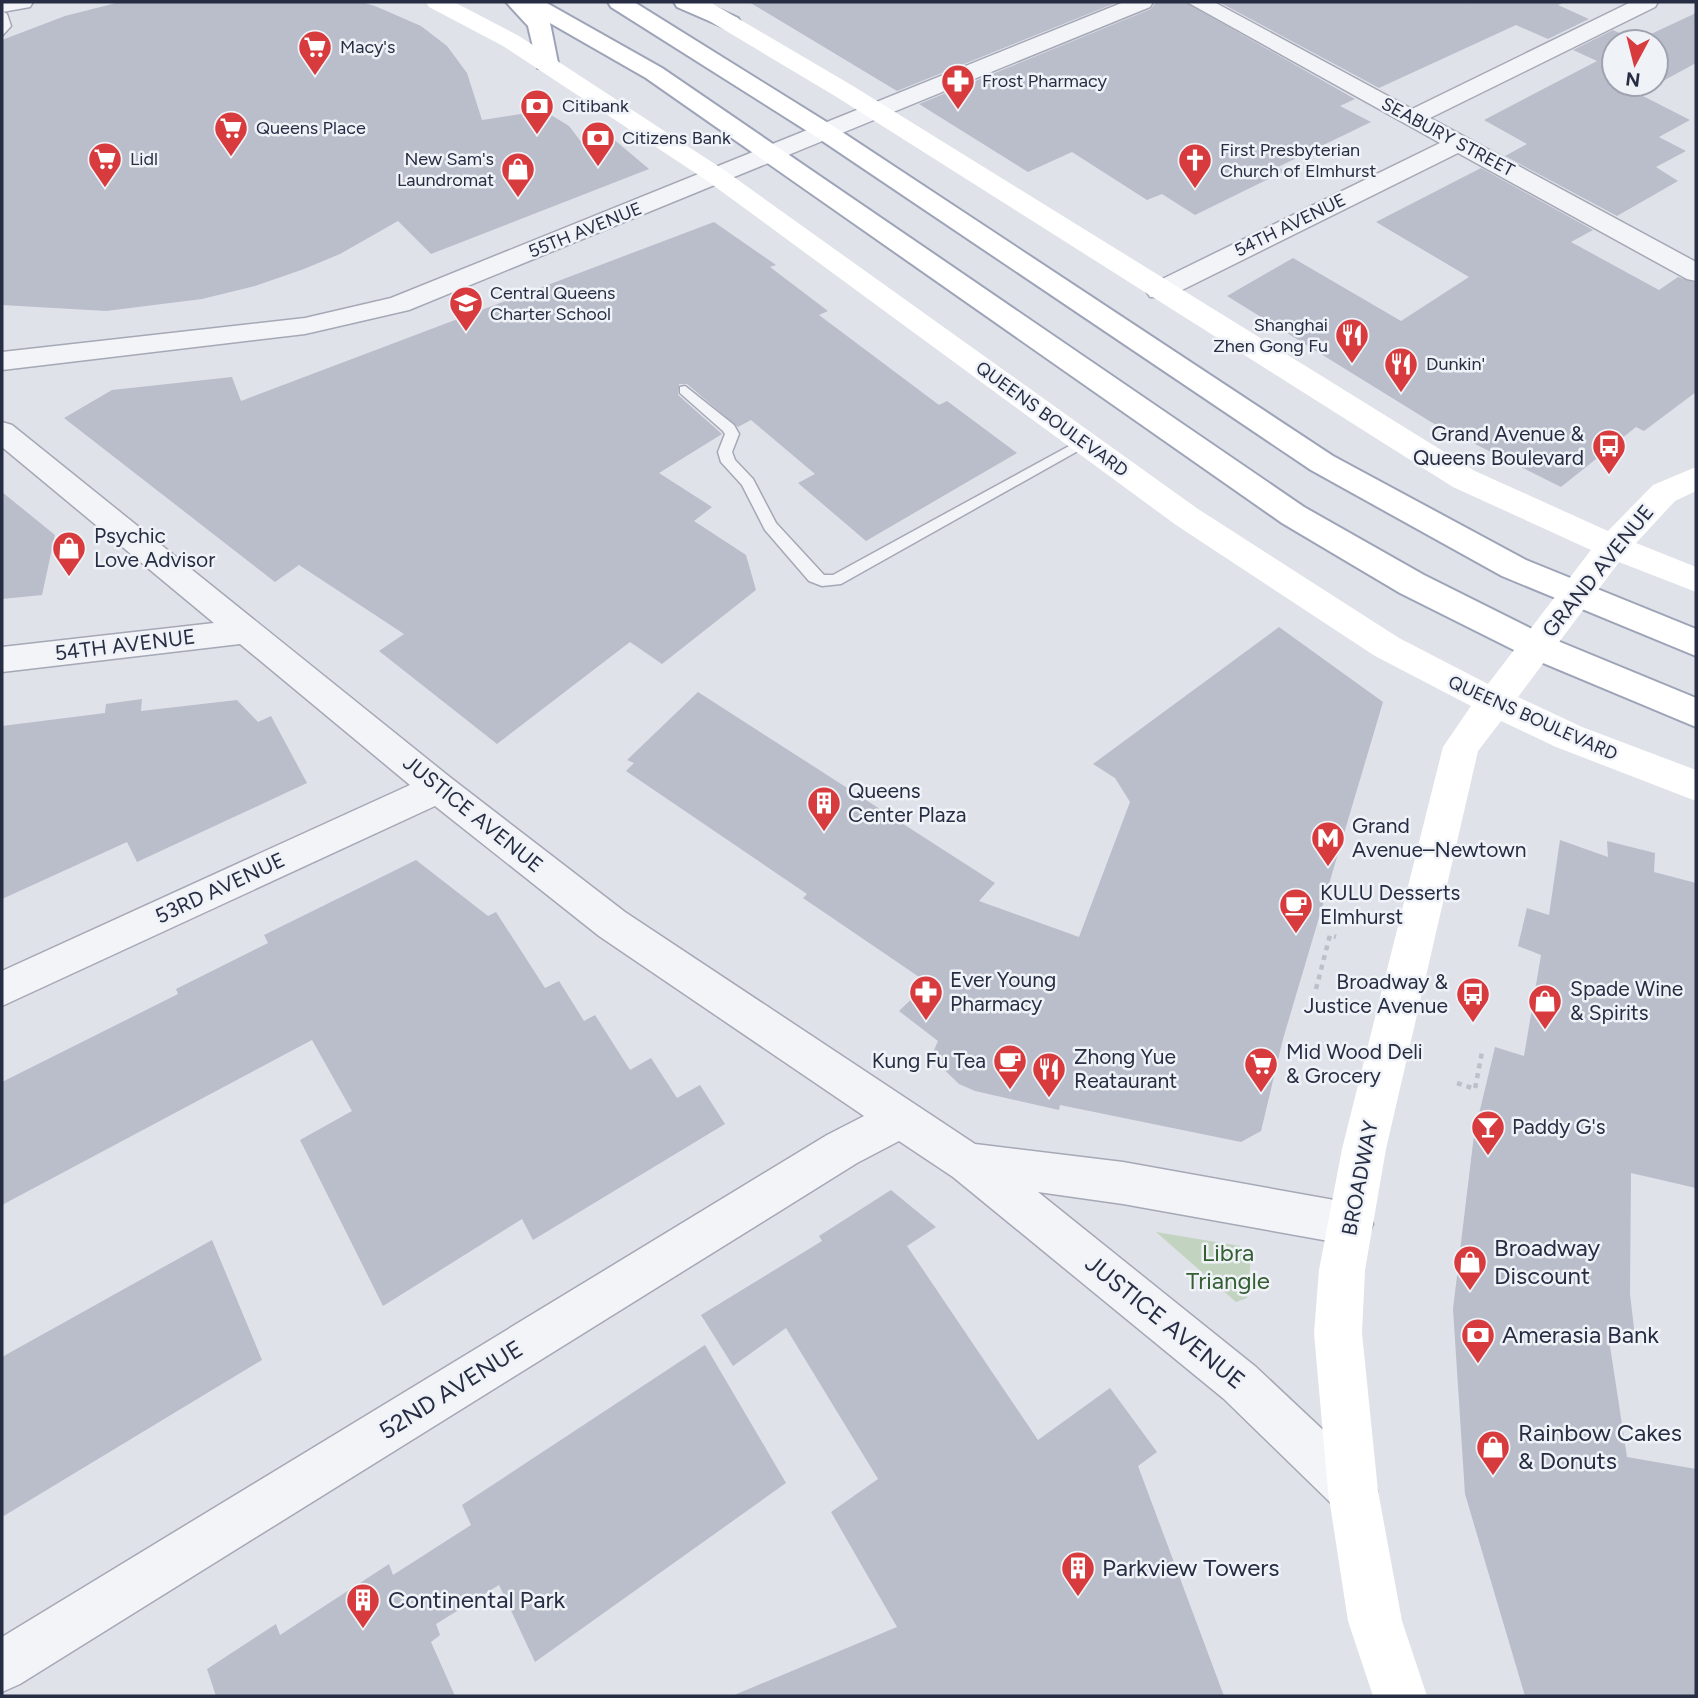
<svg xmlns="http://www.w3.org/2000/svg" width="1698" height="1698" font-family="Figtree,sans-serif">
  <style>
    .green { fill: #c2d4c0 }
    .building { fill: #babdca; fill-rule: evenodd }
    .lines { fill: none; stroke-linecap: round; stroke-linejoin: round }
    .lane-casing { stroke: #a5a8b5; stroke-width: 3 }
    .street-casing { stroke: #a5a8b5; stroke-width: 3 }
    .primary-casing { stroke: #9ea4b7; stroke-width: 4 }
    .path { stroke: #bec0c9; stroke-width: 4.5; stroke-dasharray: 5 5; stroke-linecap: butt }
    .lane { fill: #f3f4f8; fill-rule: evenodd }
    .street { fill: #f3f4f8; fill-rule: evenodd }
    .secondary { fill: #fff; fill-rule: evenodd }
    .primary { fill: #fff; fill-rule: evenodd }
    .labels { text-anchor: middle; stroke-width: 5; stroke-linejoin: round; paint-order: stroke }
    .far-poi-label { font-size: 18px; fill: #272d43; stroke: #eff2f7; text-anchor: start }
    .far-street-label { font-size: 18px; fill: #272d43; stroke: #eff2f7 }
    .poi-label { font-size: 21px; fill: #272d43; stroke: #eff2f7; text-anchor: start }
    .street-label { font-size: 21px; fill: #272d43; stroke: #eff2f7 }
    .near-poi-label { font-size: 24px; fill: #272d43; stroke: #eff2f7; text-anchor: start }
    .near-park-label { font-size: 24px; fill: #355f33; stroke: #eff2f7 }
    .near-street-label { font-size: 24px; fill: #272d43; stroke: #eff2f7 }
  </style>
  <rect width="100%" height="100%" fill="#e0e2ea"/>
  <path class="green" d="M1156,1232L1240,1246L1251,1258L1247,1298L1236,1302Z"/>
  <path class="building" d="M120,2H361L375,6L421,26L447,46L467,73L482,120L527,113L551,115L569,126L585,147L611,137L649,169L431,254L398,221L340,254L304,269L255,286L202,299L106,311L2,305V40L65,16Z
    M749,2H1118L897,91Z
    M1156,2H1185L1355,99L1340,106L1371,122L1278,167L1285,171L1195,215L1162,194L1147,200L1072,152L1028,172L919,104L1151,9Z
    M1219,2H1463L1468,4L1465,2H1565L1558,5L1589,19L1548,39L1516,25L1379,88Z
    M1696,13V63L1639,94L1690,120L1659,137L1686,151L1656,167L1678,181L1617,216L1505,156L1527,144L1484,120L1597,61L1573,50L1613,30L1636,41ZM1614,42H1656V84H1614Z
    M1481,168L1593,230L1571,242L1659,290L1678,277L1696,283V392L1644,431L1636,427L1561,487L1431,422L1227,296L1293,258L1401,321L1469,277L1376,222Z
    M714,222L776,265L770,267L828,311L819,315L939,405L947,401L1017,453L866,541L798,483L815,474L751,420L738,427L687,384H679L678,395L722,434L659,473L712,507L694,521L746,555L756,590L662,664L630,642L497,744L379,651L404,634L299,565L275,582L64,418L112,390L232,377L241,401Z
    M2,492L55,535L42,595L2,599Z
    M1279,627L1383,702L1283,1039L1261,1131L1241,1142L1060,1105L1059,1110L975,1091L959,1084L931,1057L938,1041L899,1011L928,983L803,898L807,894L626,771L634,763L627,760L698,692L995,883L979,901L1079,937L1130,802L1115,778L1093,764Z
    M142,699L141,711L237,700L258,722L271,716L307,783L137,862L127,842L2,899V726L105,713L106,704Z
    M1560,840L1608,857L1607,841L1655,853L1654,872L1696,883V1188L1631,1173L1630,1294L1635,1337L1608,1333L1627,1457L1696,1469V1696H1525L1465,1494L1453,1309L1474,1135L1495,1047L1524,1056L1541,955L1518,946L1527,908L1549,915Z
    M416,860L488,916L496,912L545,988L559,981L584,1021L595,1015L630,1070L651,1058L677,1098L700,1085L725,1124L533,1240L522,1219L383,1306L300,1140L352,1111L312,1040L2,1205V1082L178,994L176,989L268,943L264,935Z
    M891,1190L936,1227L907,1246L1038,1440L1110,1388L1157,1452L1138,1466L1224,1696H732L897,1627L831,1512L878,1479L786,1328L733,1366L701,1315L822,1241L819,1236Z
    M212,1240L262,1360L2,1517V1357Z
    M705,1345L786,1483L535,1662L499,1585L436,1624L440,1635L431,1642L455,1696H216L207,1669L276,1624L280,1635L389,1564L393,1575L471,1525L462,1505Z"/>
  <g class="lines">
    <g class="lane-casing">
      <path id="lane" d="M2,11L7,14L11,26L2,36Z
        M685,386L734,425L739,434L732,452L735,460L753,479L776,523L824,575H833L1080,440H1090L1092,443L841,584L822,586L809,581L765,530L742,485L721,462L718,452L725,434L723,431L680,393V387Z"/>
    </g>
    <g class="street-casing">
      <path id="street" d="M2,2H33L30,7L2,12Z
        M1124,2H1153L1150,7L409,310L305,334L2,370V352L305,318L391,298Z
        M1187,2H1214L1412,109L1631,2H1658L1655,7L1430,118L1696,262V281L1687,279L1458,153L1168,297H1150L1146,291L1150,285L1440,143Z
        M2,422L12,425L451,778L625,912L975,1144L1123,1162L1351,1203L1366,1209L1373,1224L1366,1239L1351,1245L1123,1204L1038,1192L1256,1367L1370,1474L1377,1491L1370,1508L1353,1515L1336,1508L1224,1399L953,1177L899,1141L857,1163L20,1684L2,1692V1637L827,1135L864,1116L599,936L435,806L2,1006V971L410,785L240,644L2,672V647L214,623L2,447Z"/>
    </g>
    <g class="primary-casing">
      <path id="primary" d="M506,2H545L662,68L1304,507L1424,575L1548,637L1696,698V727L1524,655L1400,593L1282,523L646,78L550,23L558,63L554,68H538L528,26Z
        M608,2H634L833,126L1333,456L1526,560L1696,629V656L1502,576L1311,470L815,136L611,7Z
        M674,2H703L738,18L741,23L730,30L677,7Z"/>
    </g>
    <path class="path" d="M1316,989L1330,935L1336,937
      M1457,1083L1475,1089L1482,1052"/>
    <use href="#lane" class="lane"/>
    <use href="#street" class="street"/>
    <path class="secondary" d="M426,2H454L519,36L724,170L1198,509L1399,638L1488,684L1591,550L1453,487L835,96L686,7L683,2H710L853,86L1475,471L1608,531L1653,485L1696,467V491L1675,501L1636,543L1696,567V592L1619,562L1518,697L1582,727L1696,770V801L1556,747L1501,721L1478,751L1386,1149L1365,1270L1362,1333L1378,1491L1402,1621L1427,1696H1373L1348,1621L1328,1491L1314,1333L1319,1270L1342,1149L1443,747L1471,706L1375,656L1176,525L706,180L503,46L429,7Z"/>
    <use href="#primary" class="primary"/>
  </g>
  <defs>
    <g id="supermarket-pin" transform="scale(1.75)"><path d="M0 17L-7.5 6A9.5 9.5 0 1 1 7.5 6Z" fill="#d83b3d" stroke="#eff2f7"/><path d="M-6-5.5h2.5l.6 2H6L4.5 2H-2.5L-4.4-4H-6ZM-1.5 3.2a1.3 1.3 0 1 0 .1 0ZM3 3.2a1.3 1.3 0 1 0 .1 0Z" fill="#fff"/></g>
    <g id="pharmacy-pin" transform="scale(1.75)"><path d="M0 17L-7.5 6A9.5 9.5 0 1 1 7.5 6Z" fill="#d83b3d" stroke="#eff2f7"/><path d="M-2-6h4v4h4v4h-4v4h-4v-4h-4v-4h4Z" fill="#fff"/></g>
    <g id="bank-pin" transform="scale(1.75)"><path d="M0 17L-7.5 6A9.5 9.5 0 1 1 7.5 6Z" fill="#d83b3d" stroke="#eff2f7"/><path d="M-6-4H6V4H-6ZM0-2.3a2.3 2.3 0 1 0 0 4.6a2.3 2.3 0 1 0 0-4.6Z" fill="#fff"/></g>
    <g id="church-pin" transform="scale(1.75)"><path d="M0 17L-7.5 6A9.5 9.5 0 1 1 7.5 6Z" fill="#d83b3d" stroke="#eff2f7"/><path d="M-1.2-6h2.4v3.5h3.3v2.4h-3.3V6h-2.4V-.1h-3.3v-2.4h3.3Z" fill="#fff"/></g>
    <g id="shop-pin" transform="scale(1.75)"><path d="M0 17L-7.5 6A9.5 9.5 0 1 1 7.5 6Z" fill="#d83b3d" stroke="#eff2f7"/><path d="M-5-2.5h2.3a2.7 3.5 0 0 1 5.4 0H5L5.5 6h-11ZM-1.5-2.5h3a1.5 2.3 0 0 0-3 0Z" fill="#fff"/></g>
    <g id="school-pin" transform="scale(1.75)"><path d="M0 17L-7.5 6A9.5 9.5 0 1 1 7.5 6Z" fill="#d83b3d" stroke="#eff2f7"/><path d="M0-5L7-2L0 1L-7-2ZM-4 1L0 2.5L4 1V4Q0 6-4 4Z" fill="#fff"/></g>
    <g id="restaurant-pin" transform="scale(1.75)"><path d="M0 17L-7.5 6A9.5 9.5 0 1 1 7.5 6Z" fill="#d83b3d" stroke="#eff2f7"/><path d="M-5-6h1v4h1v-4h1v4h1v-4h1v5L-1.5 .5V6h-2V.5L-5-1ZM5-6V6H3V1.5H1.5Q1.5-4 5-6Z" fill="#fff"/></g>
    <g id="bus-pin" transform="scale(1.75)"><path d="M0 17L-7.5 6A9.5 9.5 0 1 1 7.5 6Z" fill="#d83b3d" stroke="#eff2f7"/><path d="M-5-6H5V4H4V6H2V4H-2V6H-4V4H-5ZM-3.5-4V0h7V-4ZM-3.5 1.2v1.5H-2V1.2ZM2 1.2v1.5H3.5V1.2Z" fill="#fff"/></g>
    <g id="building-pin" transform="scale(1.75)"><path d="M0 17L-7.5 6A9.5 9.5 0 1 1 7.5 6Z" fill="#d83b3d" stroke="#eff2f7"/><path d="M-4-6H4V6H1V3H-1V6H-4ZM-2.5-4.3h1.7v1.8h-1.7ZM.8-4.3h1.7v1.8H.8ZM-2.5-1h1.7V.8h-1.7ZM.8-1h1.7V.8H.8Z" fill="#fff"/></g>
    <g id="metro-pin" transform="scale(1.75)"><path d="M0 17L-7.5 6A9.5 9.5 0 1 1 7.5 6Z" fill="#d83b3d" stroke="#eff2f7"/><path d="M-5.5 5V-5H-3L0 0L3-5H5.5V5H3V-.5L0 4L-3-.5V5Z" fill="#fff"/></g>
    <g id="cafe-pin" transform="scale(1.75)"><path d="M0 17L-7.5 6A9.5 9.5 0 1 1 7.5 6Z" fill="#d83b3d" stroke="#eff2f7"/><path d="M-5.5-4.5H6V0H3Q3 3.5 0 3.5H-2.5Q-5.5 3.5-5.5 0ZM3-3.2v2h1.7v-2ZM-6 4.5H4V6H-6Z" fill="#fff"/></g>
    <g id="bar-pin" transform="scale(1.75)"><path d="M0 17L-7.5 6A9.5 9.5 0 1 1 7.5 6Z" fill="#d83b3d" stroke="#eff2f7"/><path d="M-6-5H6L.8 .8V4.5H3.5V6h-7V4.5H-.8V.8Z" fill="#fff"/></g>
  </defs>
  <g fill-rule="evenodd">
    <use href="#supermarket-pin" x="315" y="47"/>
    <use href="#pharmacy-pin" x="958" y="81"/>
    <use href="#bank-pin" x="537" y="106"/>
    <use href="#supermarket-pin" x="231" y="128"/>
    <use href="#bank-pin" x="598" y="138"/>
    <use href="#supermarket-pin" x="105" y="159"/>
    <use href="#church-pin" x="1195" y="160"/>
    <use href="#shop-pin" x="518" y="169"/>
    <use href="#school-pin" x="466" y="303"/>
    <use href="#restaurant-pin" x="1352" y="335"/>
    <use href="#restaurant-pin" x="1401" y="364"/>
    <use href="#bus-pin" x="1609" y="446"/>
    <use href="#shop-pin" x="69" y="548"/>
    <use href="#building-pin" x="824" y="803"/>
    <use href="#metro-pin" x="1328" y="838"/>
    <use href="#cafe-pin" x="1296" y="905"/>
    <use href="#pharmacy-pin" x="926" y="992"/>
    <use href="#bus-pin" x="1473" y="994"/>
    <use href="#shop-pin" x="1545" y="1001"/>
    <use href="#cafe-pin" x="1010" y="1061"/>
    <use href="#supermarket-pin" x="1261" y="1064"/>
    <use href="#restaurant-pin" x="1049" y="1069"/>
    <use href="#bar-pin" x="1488" y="1127"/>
    <use href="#shop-pin" x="1470" y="1262"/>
    <use href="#bank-pin" x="1478" y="1335"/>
    <use href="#shop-pin" x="1493" y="1447"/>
    <use href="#building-pin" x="1078" y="1568"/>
    <use href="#building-pin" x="363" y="1600"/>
  </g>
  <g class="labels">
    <g class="far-poi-label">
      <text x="340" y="53">Macy's</text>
      <text x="982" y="87">Frost Pharmacy</text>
      <text x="562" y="112">Citibank</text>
      <text x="256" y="134">Queens Place</text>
      <text x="622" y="144">Citizens Bank</text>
      <text x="1220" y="156">First Presbyterian<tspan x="1220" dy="21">Church of Elmhurst</tspan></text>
      <text x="130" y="165">Lidl</text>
      <text x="494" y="165" text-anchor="end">New Sam's<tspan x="494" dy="21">Laundromat</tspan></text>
      <text x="490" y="299">Central Queens<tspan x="490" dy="21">Charter School</tspan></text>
      <text x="1328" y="331" text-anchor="end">Shanghai<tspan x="1328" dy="21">Zhen Gong Fu</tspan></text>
      <text x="1426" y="370">Dunkin'</text>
    </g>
    <g class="far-street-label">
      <text transform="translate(1448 137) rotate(28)" y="6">SEABURY STREET</text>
      <text transform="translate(1290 225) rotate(-26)" y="6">54TH AVENUE</text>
      <text transform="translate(585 230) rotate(-22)" y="6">55TH AVENUE</text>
      <text transform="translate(1052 419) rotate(36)" y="6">QUEENS BOULEVARD</text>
      <text transform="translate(1533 718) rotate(24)" y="6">QUEENS BOULEVARD</text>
    </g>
    <g class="poi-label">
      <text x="1584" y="441" text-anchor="end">Grand Avenue &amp;<tspan x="1584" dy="24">Queens Boulevard</tspan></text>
      <text x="94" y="543">Psychic<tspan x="94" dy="24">Love Advisor</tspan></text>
      <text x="848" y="798">Queens<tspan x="848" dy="24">Center Plaza</tspan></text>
      <text x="1352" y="833">Grand<tspan x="1352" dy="24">Avenue–Newtown</tspan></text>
      <text x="1320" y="900">KULU Desserts<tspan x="1320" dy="24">Elmhurst</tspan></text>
      <text x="950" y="987">Ever Young<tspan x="950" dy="24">Pharmacy</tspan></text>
      <text x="1448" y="989" text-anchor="end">Broadway &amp;<tspan x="1448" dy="24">Justice Avenue</tspan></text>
      <text x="1570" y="996">Spade Wine<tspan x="1570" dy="24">&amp; Spirits</tspan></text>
      <text x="1286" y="1059">Mid Wood Deli<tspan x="1286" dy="24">&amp; Grocery</tspan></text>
      <text x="1074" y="1064">Zhong Yue<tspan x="1074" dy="24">Reataurant</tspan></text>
      <text x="986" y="1068" text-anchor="end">Kung Fu Tea</text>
      <text x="1512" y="1134">Paddy G's</text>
    </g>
    <g class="street-label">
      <text transform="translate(1598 571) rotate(-51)" y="7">GRAND AVENUE</text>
      <text transform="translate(125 645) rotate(-7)" y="7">54TH AVENUE</text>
      <text transform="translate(473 814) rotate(39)" y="7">JUSTICE AVENUE</text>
      <text transform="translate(220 888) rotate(-25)" y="7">53RD AVENUE</text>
      <text transform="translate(1360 1178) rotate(-79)" y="7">BROADWAY</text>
    </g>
    <g class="near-poi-label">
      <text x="1494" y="1256">Broadway<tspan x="1494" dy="28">Discount</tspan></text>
      <text x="1502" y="1343">Amerasia Bank</text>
      <text x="1518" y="1441">Rainbow Cakes<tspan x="1518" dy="28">&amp; Donuts</tspan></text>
      <text x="1102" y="1576">Parkview Towers</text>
      <text x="388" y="1608">Continental Park</text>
    </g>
    <g class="near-park-label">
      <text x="1228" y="1261">Libra<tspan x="1228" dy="28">Triangle</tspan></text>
    </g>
    <g class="near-street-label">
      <text transform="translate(1165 1322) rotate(39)" y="8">JUSTICE AVENUE</text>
      <text transform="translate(451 1390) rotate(-32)" y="8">52ND AVENUE</text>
    </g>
  </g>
  <rect width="1698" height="1698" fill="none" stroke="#272d43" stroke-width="7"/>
  <g transform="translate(1635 63) rotate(187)"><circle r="33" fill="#eff2f7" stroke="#9fa3af" stroke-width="2"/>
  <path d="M0-5L12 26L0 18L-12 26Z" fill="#d83b3d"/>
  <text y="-10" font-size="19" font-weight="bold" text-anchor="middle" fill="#272d43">N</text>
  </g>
</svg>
